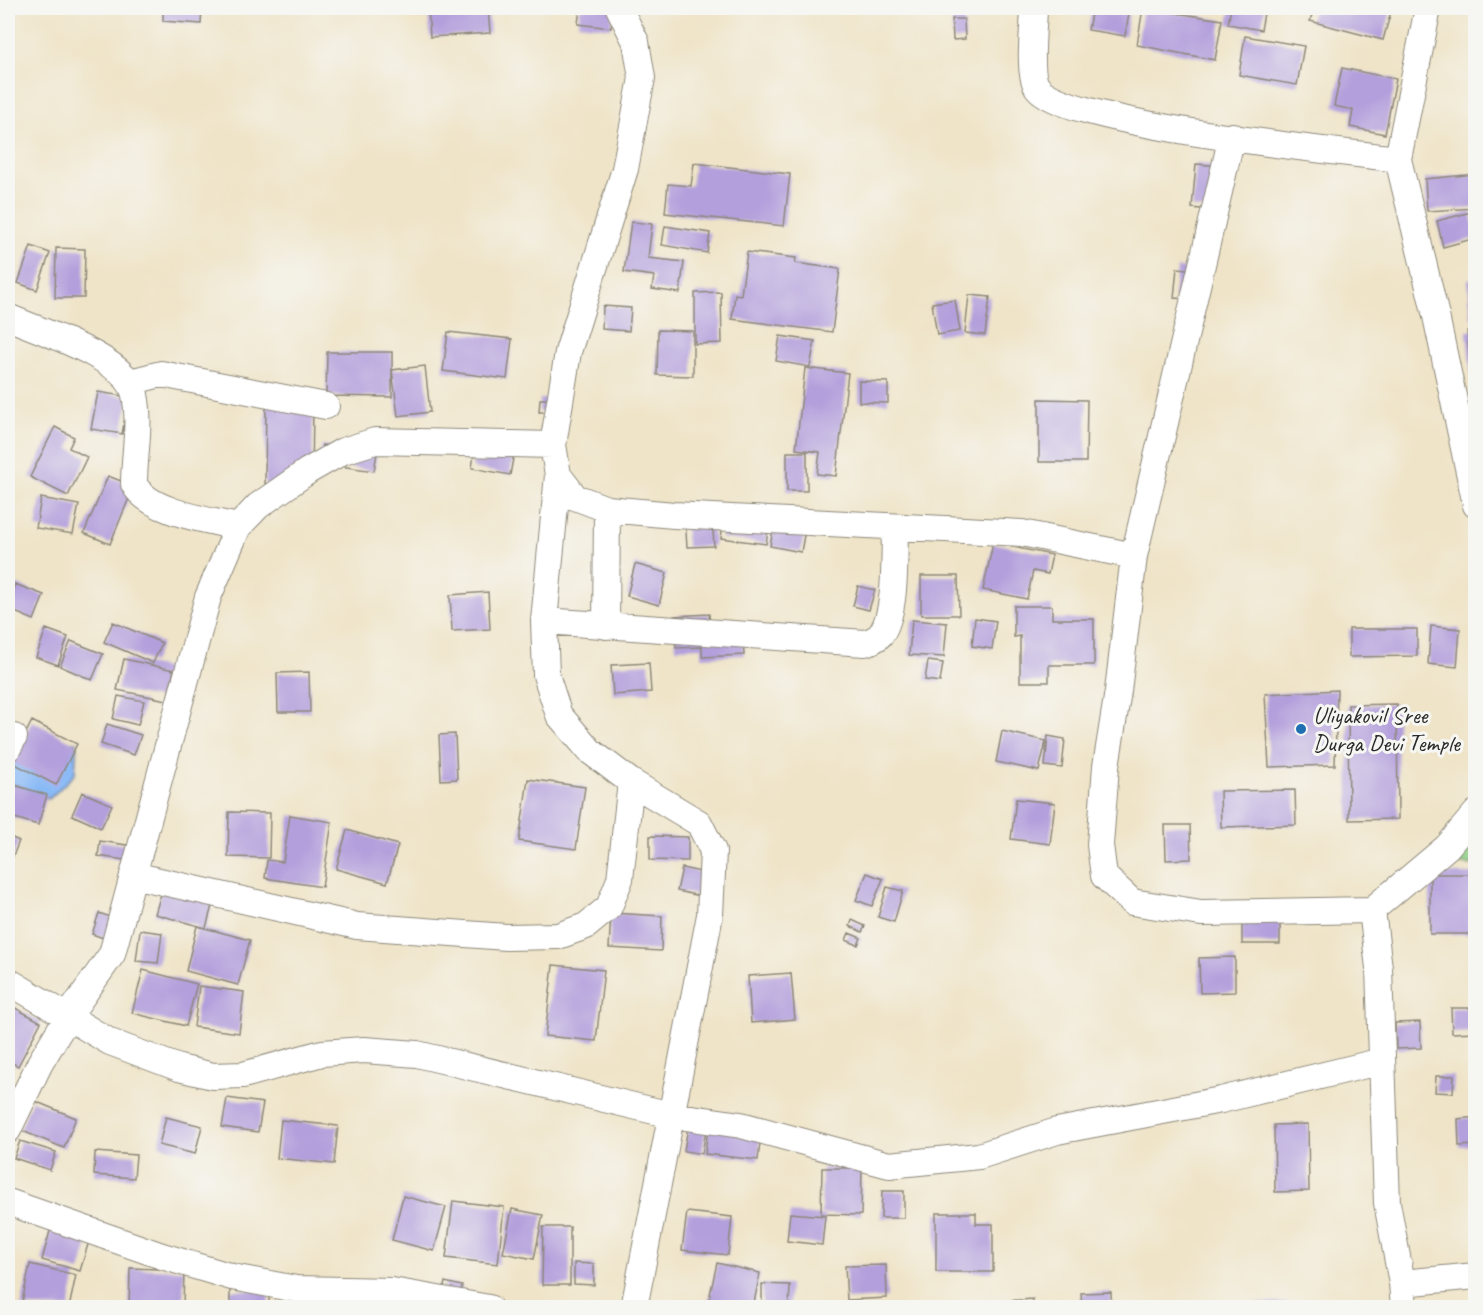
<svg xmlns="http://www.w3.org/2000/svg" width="1483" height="1315" font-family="Caveat,sans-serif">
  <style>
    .green { fill: #8dce85; stroke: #5c7c58; stroke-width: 1.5 }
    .water { fill: #8abaf6; stroke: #5a7290; stroke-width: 1.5 }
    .building { fill: #b29fdc }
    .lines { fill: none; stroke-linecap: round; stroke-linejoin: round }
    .minor-casing { stroke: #8d887a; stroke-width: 28 }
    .minor { stroke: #fff; stroke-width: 26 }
    .poi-dot { fill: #1f6fb2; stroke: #f6f6f2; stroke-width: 2 }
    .labels { text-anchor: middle; stroke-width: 6; stroke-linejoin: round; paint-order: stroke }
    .poi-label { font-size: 24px; fill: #2b2b2b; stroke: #f6f6f2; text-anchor: start }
  </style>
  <rect width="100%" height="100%" fill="#f6f6f2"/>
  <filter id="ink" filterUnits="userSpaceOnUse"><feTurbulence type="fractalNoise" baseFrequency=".0167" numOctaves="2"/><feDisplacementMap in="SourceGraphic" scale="12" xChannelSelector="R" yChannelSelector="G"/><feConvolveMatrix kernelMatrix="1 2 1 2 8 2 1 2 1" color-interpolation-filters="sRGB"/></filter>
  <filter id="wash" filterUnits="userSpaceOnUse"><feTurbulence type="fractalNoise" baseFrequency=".008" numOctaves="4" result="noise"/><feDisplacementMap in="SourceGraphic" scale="24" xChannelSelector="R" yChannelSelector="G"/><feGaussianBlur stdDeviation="1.35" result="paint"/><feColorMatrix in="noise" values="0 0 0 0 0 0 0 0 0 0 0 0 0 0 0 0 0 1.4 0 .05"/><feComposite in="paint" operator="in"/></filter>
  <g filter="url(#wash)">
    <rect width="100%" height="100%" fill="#efe4c8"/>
    <path class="green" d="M1475,829V865L1454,863Z"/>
    <path class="water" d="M27,740L77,742L75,774L49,799L8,782V770Z"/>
    <g id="blocks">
      <path class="building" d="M163,8H202L201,24L163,21Z
        M428,8H488L490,33L430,37Z
        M580,8H613L611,28L578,24Z
        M1092,8H1130L1125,36L1088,30Z
        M1143,8L1222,20L1215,60L1137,45Z
        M1231,8H1265L1261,30L1228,24Z
        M1314,8H1392L1383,40L1310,21Z
        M952,19H964L965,39L953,40Z
        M1245,36L1304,46L1297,85L1239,75Z
        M1342,68L1396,79L1385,134L1350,127L1353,110L1334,106Z
        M694,163L790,174L784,226L665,213L668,184L691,186Z
        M1196,164L1223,166L1219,211L1192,208Z
        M1476,174V208L1427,211L1425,179Z
        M1471,212L1476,238L1443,247L1437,221Z
        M631,222L652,224L648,258L684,262L680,293L652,289L654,276L624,272Z
        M665,226L710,233L707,253L662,245Z
        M31,246L50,253L37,290L18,283Z
        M56,248L85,249L84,298H55Z
        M747,252L796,258L795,263L840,269L832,332L732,319L735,294L741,295Z
        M1177,268L1198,270L1196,300L1174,298Z
        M1476,278V318L1471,319L1468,279Z
        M721,292L722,343L695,344V293Z
        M969,295L990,297L985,335L965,333Z
        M955,300L960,331L937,335L932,303Z
        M603,306L631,308L629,331L602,329Z
        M658,330L693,331V376L657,375Z
        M1476,330V384H1472L1467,331Z
        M448,332L512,339L507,379L443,371Z
        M780,336L815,341L810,367L776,361Z
        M327,352H392V397L326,396Z
        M425,366L430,412L398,416L392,370Z
        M805,368L848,373L836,476L817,474L820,452L796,449Z
        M859,381L888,382V403L859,402Z
        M98,392L129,397L122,434L91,429Z
        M540,399H566V412H539Z
        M1039,399L1087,400L1086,462H1039Z
        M266,405H313L312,485L265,484Z
        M55,427L74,437L69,448L87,457L68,496L30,477Z
        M476,441L515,448L510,475L472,468Z
        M322,445L377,453L374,471L319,463Z
        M787,452H807V491H787Z
        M108,476L134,486L110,544L84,533Z
        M41,498L79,505L73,534L36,528Z
        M712,515L714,546L687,547L685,517Z
        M724,518L769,524L766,544L721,538Z
        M774,524L805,530L801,552L770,546Z
        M993,543L1052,555L1048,574L1033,571L1027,599L983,590Z
        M635,564L667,573L659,605L627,596Z
        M921,576H958L959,615H921Z
        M15,584L44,595L34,620L8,609V602Z
        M858,586L875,590L869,610L853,606Z
        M488,592L490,629L452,631L450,595Z
        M1014,606H1052V619H1094V665H1049V682H1020V636L1014,637Z
        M709,614L711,641L743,639L744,655L702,657V647L676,648L674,616Z
        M975,618L996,621L992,649L972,646Z
        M912,620L947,623L944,657L909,655Z
        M113,622L162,643L153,663L104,642Z
        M1431,626L1460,629L1457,667L1428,664Z
        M46,629L68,637L58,665L36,657Z
        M1349,629H1417V656L1349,657Z
        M71,641L103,654L92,680L60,666Z
        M124,659L174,670L167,700L117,690Z
        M928,661L943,663L940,682L925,680Z
        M649,663L651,692L613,695L611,665Z
        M309,672L310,712H278L277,673Z
        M1337,690L1335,765L1269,767L1265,694Z
        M118,696L144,701L138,725L113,719Z
        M1397,704L1398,819L1349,820L1348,705Z
        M32,721L77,744L56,785L11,762Z
        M107,724L141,735L134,755L101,744Z
        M1002,731L1046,741L1039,771L996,762Z
        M455,734L457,779L441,780L439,735Z
        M1048,736L1065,739L1062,768L1045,766Z
        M528,779L585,787L576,849L519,841Z
        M8,783L47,795L38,825L8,816Z
        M1295,790L1296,825L1221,827L1220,791Z
        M82,792L112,805L101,828L72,815Z
        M1016,799L1055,803L1050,844L1011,839Z
        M229,812L270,813L269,858L228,857Z
        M290,815L332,822L322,887L265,878L267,860L283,862Z
        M1165,825H1190L1191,859L1166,860Z
        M347,830L398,845L387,883L336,869Z
        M8,836L19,841L11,861L8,859Z
        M650,836L688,837V861L650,860Z
        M100,841L133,846L131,861L98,856Z
        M682,868L710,874L705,897L677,891Z
        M167,873L217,887L206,928L155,914Z
        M867,873L883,879L872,906L856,900Z
        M1430,874H1476V934H1430Z
        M887,887L903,891L894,922L878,917Z
        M99,913L116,919L109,940L92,934Z
        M611,913L662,916L661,951L609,948Z
        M852,920L865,926L862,932L850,926Z
        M1280,920V944H1242V921Z
        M197,926L250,940L238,985L186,971Z
        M140,930L162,933L158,963L136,961Z
        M849,933L861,938L858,945L846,940Z
        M1235,957V992L1200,993L1199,958Z
        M553,965L604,970L596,1041L545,1036Z
        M143,970L197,984L186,1026L132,1013Z
        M791,973L795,1019L751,1023L748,976Z
        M199,986L244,992L239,1033L194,1027Z
        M8,1004L41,1022L18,1066L8,1061Z
        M1451,1008H1476V1032L1452,1033Z
        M1420,1022L1421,1048L1396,1049L1395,1023Z
        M1436,1076H1454L1453,1093L1435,1092Z
        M227,1098L263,1103L258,1132L222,1127Z
        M32,1100L76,1118L64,1148L20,1130Z
        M166,1117L202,1126L195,1154L159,1145Z
        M1476,1117V1145L1459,1146L1458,1119Z
        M281,1120L338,1126L334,1164L277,1158Z
        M709,1120L762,1126L758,1160L705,1154Z
        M1308,1124L1309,1191L1275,1192L1274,1125Z
        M688,1127L706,1130L702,1154L684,1151Z
        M20,1141L56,1152L50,1170L14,1158Z
        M95,1152L136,1155L134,1178L94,1175Z
        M822,1168H862L861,1215L821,1214Z
        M882,1191H904V1218H881Z
        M403,1196L446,1207L434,1251L392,1240Z
        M453,1201L504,1207L498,1264L446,1258Z
        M512,1209L543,1215L534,1259L503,1253Z
        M687,1212L732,1217L728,1255L682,1250Z
        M790,1213L825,1216L822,1245L787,1241Z
        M936,1213H976V1224H993V1272H936Z
        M53,1220L92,1231L80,1271L42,1260Z
        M543,1227H570V1285H542Z
        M574,1263L594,1264V1285L574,1284Z
        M717,1263L760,1273L753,1308H707Z
        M30,1264L76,1275L69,1308L21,1307Z
        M886,1265L887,1298L847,1300L845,1266Z
        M130,1268L184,1270L183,1308H129Z
        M445,1282L462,1286L459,1302L442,1298Z
        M762,1284L790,1285L789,1308H762Z
        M230,1290H269V1308H230Z
        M1111,1292V1308H1082L1081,1293Z
        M1033,1299V1308H991L990,1302Z
        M1252,1303H1307V1308H1252Z"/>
    </g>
  </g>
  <g filter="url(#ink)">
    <use href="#blocks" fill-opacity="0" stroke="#8d887a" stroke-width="1.5"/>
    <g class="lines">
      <g class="minor-casing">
        <path id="minor" d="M619,8L636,42L642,78L625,169L568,352L553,445L558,475L575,497L607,509L674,515L1022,533L1134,556
          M1034,8C1034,26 1027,75 1038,88C1069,125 1337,151 1398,159
          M1428,8L1398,159L1436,316L1476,505
          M1232,136L1134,556L1118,691L1106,766L1100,845L1104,876L1132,902L1201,913L1372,910L1447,847L1476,813
          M8,317C39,331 128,358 135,395C141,423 134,455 134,484C148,512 208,520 238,527
          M130,382L161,374L326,406
          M558,475L544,621L546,675L559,715L590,751L631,782L699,823L713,851L710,915L634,1308
          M544,621L865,643C871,641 877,639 881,634C897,611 894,555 895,527
          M606,626L607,509
          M8,748L14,737
          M133,875L357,926L506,937L558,936L586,926L609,907L620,879L631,782
          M1372,910L1379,968L1387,1203L1402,1283L1404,1308
          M8,981L110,1042L179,1068L213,1076L243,1075L322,1053L364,1050L417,1054L671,1115L741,1125L889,1165L979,1156L1057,1131L1221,1100L1382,1061
          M8,1130L40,1063L67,1018L112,954L208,597L238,527L258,506L308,471L343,451L375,441L553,445
          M8,1202L162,1256L232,1277L296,1289L392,1291L489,1308
          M1402,1283L1476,1276"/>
      </g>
      <use href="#minor" class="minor"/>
    </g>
  </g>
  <circle class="poi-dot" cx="1301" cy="729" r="6"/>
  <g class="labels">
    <g class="poi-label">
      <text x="1313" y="723">Uliyakovil Sree<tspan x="1313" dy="28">Durga Devi Temple</tspan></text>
    </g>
  </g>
  <rect width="1483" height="1315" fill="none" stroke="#f6f6f2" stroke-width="30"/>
</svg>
